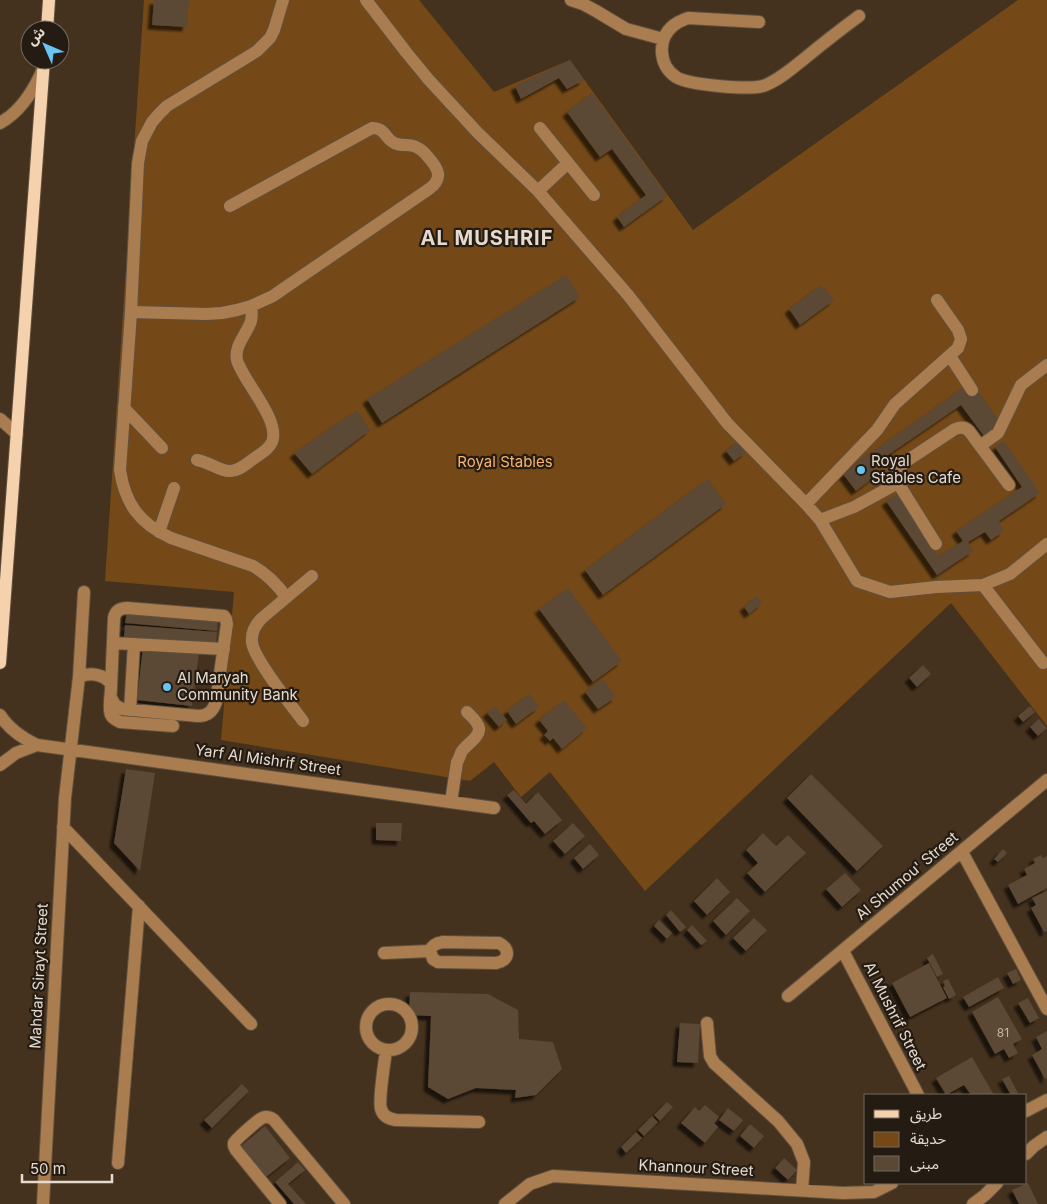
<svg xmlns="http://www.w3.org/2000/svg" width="1047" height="1204" font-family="Inter,'Noto Sans Arabic',sans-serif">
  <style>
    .green { fill: #744917 }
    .building { fill: #5b4834; filter: url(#shadow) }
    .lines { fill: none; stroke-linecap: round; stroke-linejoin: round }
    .minor-casing { stroke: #61503e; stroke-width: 14 }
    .major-casing { stroke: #61503e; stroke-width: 14 }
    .minor { stroke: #a97d50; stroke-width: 12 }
    .major { stroke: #f6d1ae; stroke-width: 12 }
    .poi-dot { fill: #6bc3f2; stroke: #241c13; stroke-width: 2 }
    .labels { text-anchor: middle; stroke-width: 4.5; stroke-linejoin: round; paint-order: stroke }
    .number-label { font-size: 12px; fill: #c3b6a8 }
    .poi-label { font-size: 15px; fill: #e6dace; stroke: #241c13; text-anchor: start }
    .park-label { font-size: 15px; fill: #fbb469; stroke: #241c13 }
    .street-label { font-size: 15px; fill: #e6dace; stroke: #241c13 }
    .district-label { font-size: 20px; font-weight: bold; letter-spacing: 1px; fill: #e6dace; stroke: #241c13 }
  </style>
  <defs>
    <filter id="shadow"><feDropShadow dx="-4.5" dy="4.5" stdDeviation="1" flood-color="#0009"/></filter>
  </defs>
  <rect width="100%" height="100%" fill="#44321e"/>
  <path class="green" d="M144,0H419L494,92L570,60L693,230L1018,0H1047V726L951,603L645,891L550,772L521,797L494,762L470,781L221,740L234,592L105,581Z"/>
  <path class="building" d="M154,0H189L187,27L152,25Z
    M570,60L584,80L567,89L559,78L521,99L515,86Z
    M592,93L667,196L624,227L617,217L646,195L612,149L600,157L567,112Z
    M566,275L580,297L382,423L367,399Z
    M821,285L834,300L800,325L789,309Z
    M967,385L973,395L979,392L1001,424L984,436L961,405L872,466L878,474L856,491L843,474L865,457Z
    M357,410L370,430L312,474L294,453Z
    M738,441L746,452L734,461L726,451Z
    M1004,441L1040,493L999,521L1004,531L991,540L985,532L968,542L973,551L937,575L886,501L897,494L938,556L963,541L956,531L1022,487L995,447Z
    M708,479L726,504L603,595L585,570Z
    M568,588L622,661L593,682L539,609Z
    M757,596L762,603L749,614L744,607Z
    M127,611L218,619L217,631L125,623Z
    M125,625L217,632L216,645L124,637Z
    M143,646L199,653L192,706L137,700Z
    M923,665L931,674L917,687L909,678Z
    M603,679L616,697L598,709L585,692Z
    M529,694L539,707L516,724L507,711Z
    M564,700L587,728L562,749L553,738L550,741L544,735L548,731L539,720Z
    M495,706L507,720L499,727L487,713Z
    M1030,706L1035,712L1023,722L1018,716Z
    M1039,719L1047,728L1038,736L1030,727Z
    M126,769L155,773L140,871L114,843Z
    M811,774L883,846L857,871L787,798Z
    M514,790L526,804L538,792L562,820L545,834L534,821L531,823L507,795Z
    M376,823H402L401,841L376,840Z
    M573,823L585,836L565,854L553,841Z
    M763,833L776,846L788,835L806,853L765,892L747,873L758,863L746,850Z
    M590,844L599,855L583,869L574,858Z
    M1003,849L1007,853L998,862L994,859Z
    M1041,855L1043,858L1047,856V888L1018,904L1008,885L1027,875L1024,869L1035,863L1033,859Z
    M845,873L861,890L842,907L826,889Z
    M717,878L730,892L707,915L694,901Z
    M1047,891V931L1044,932L1031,908L1036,905L1032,898Z
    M737,898L750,911L726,935L713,921Z
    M671,910L686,927L680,932L666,915Z
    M754,918L767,930L746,951L733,938Z
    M659,920L672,933L667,939L654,926Z
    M692,925L707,941L701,945L687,930Z
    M933,954L943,974L937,977L927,958Z
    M929,963L947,998L910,1017L892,983Z
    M1016,969L1021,980L1013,984L1007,973Z
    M998,977L1004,988L969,1007L963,997Z
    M948,979L956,995L949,999L943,987L945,986L943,981Z
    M410,992L488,994L518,1010L519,1039L553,1042L562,1069L536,1095L515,1098L516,1090L476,1088L448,1099L428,1087L431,1016L409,1015Z
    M998,997L1022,1039L1013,1044L1018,1053L1009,1058L1004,1049L995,1054L972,1012Z
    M1028,998L1039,1018L1030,1023L1018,1003Z
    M680,1023L700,1024L698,1063L677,1062Z
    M1047,1031V1078L1045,1079L1032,1055L1042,1049L1036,1037Z
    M972,1057L994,1095H971L964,1085L946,1095L936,1078Z
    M1009,1076L1018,1093L1014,1095H1011L1002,1079Z
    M242,1084L249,1091L212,1128L204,1120Z
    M667,1102L673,1107L660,1121L654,1115Z
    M705,1105L719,1117L714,1123L718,1127L705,1143L681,1123L695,1107L699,1111Z
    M728,1108L743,1120L734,1131L719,1120Z
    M652,1116L658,1122L644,1136L638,1130Z
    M750,1124L764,1136L754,1148L740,1136Z
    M265,1126L290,1158L266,1177L241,1146Z
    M636,1132L642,1138L626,1153L621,1147Z
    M784,1158L797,1170L788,1180L775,1168Z
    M298,1162L305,1170L288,1184L306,1204H294L275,1182Z
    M1028,1183L1038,1204H1019L1012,1190Z"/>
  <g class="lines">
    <g class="minor-casing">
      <path id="minor" d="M283,0L274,30L270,38L257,51L167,106L159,114L152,122L142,141L138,163L131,312L120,470C125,504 140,524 171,538L253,566C267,574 277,584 286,597
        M366,0L406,52L429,80L478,133L538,191L628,295L727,423L806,504L820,520L857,581L890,592L936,587L983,585L1010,574L1047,544
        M571,0L583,4L596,11L626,29L663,39
        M759,22L688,18C683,20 679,21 674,25C657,38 658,65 676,77C688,85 748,90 763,86C778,81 791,69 804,59C822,44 840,30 859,16
        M0,123C20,112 34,90 43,69
        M540,128L594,195
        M538,191L568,163
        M131,312L206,314L222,313L237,310L251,306L273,296L283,289L429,189C444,178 438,168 428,157C425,153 421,149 416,147C410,144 403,146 397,144C385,141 387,128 372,128L230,206
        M950,356L972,390
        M124,408L162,448
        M0,419L17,434
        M980,446L998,433L1021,385L1047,365
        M197,460C209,462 220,471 229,471C239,472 248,462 256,457C262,453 269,449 272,442C281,420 242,380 237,360C234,345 247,334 251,321C252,316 252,311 251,306
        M806,504L877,430L895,404L958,348L961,339L958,330L937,300
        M820,520L854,507L898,483
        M159,532L174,488
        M936,544L898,483C896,474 898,468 905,462L955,429C960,427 965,427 969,431L1009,485
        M983,585L1043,663
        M113,643L224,649
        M79,677C90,672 104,674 111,684
        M111,698L115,705L122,709L198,716C208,716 213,711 216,702L227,624L226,619L224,616L127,608C120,608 115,611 114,618C113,641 112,665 111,688C111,696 108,708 111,715C113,719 117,720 120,722L173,726
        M130,710L134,644
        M0,715C9,729 22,738 37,745L494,808
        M303,721C292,706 253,658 252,642C251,633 255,625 262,618L312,576
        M0,765L16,753L37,745
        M451,802L457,762C459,759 460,755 462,751C467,744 480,737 479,728C478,722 471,716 467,712
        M63,827L251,1024
        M962,852L1047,1009
        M443,942L499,943C511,949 509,961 496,963L438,962L433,959L430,951C432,945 436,943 443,942Z
        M843,951L918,1095
        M384,953L430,951
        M788,996L1047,780
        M366 1027a23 23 0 1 1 46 0a23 23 0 1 1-46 0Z
        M707,1023L710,1056L714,1063L778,1121L797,1144L804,1162L802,1190
        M386,1050C385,1061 378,1100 381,1109C383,1116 389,1119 396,1120L479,1122
        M1026,1111L1047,1100
        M1026,1154L1034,1146L1047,1137
        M118,1163L139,906
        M43,1204L65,798L79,677L84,592
        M280,1204L236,1150C235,1148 233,1146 234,1143C236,1139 258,1120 262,1118C267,1116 270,1117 274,1120L344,1204
        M505,1204L530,1184L553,1176L843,1193L874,1192L892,1183
        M973,1204L985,1195L997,1183"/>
    </g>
    <g class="major-casing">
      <path id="major" d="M47,30L49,0
        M0,663L44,60"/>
    </g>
    <use href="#minor" class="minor"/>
    <use href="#major" class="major"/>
  </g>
  <g class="poi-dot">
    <circle cx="861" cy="470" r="5"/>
    <circle cx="167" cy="687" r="5"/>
  </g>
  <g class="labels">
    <g class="number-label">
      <text x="1003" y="1037">81</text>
    </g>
    <g class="poi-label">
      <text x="871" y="466">Royal<tspan x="871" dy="17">Stables Cafe</tspan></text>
      <text x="177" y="683">Al Maryah<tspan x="177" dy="17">Community Bank</tspan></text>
    </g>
    <g class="park-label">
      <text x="505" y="467">Royal Stables</text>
    </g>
    <g class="street-label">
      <text transform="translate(268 760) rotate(8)" y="5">Yarf Al Mishrif Street</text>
      <text transform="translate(907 876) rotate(-40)" y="5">Al Shumou' Street</text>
      <text transform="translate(39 976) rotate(-87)" y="5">Mahdar Sirayt Street</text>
      <text transform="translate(895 1016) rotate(63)" y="5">Al Mushrif Street</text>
      <text transform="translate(696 1168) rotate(3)" y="5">Khannour Street</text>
    </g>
    <g class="district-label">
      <text x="487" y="245">AL MUSHRIF</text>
    </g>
  </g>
  <rect x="864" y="1094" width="162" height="90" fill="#241c13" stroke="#72685e"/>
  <rect x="874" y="1110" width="25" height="8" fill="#f6d1ae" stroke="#72685e"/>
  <text x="910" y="1119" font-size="15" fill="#e6dace">طريق</text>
  <rect x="874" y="1132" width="25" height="15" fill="#744917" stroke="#72685e"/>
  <text x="910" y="1144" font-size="15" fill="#e6dace">حديقة</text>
  <rect x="874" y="1156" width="25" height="15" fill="#5b4834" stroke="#72685e"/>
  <text x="910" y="1169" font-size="15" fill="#e6dace">مبنى</text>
  <g transform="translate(45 45) rotate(315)"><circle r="24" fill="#241c13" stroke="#72685e"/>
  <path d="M0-4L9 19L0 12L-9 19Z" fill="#6bc3f2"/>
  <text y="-8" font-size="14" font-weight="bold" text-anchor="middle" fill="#e6dace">ش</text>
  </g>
  <path d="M22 1174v8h90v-8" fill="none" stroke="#e6dace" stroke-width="2.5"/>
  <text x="30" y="1174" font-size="15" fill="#e6dace" stroke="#241c13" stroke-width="4" paint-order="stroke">50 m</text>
</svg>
